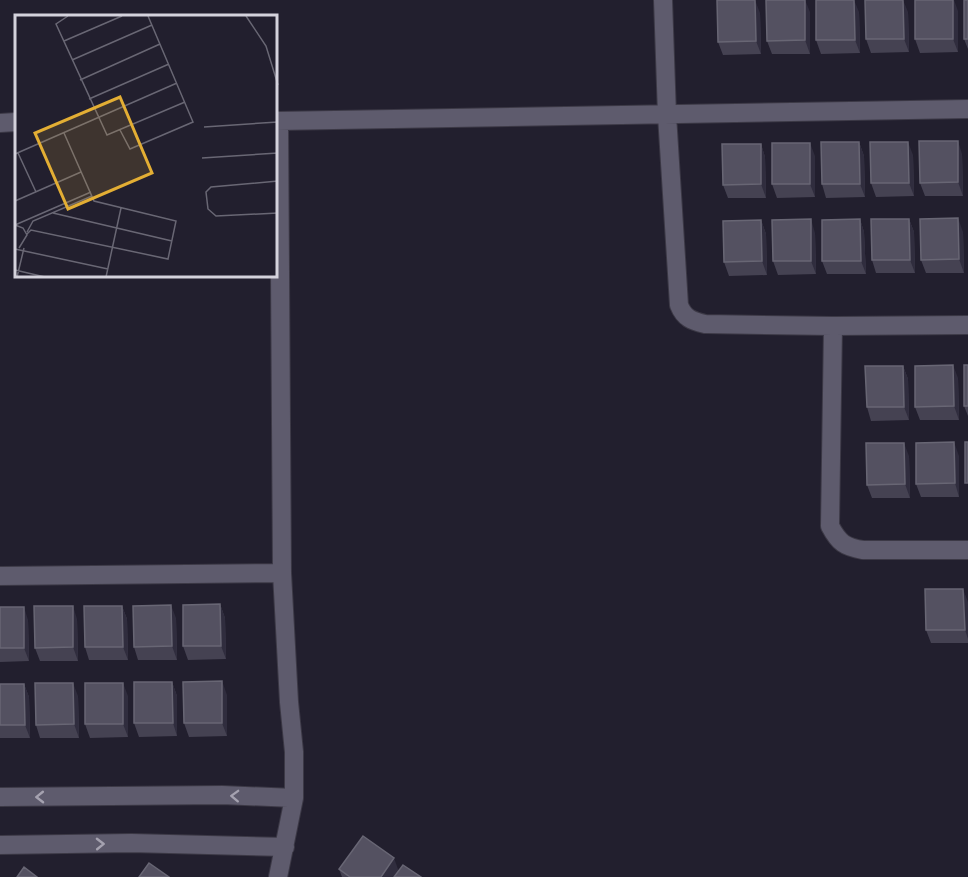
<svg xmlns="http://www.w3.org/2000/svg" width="968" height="877" font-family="Raleway,sans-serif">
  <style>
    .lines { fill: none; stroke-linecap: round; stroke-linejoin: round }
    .street-casing { stroke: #3c3946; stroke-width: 20 }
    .street { stroke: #5e5b6d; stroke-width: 18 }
    .wall { fill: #454252 }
    .shaded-wall { fill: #302d3e }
    .building { fill: #545161; stroke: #686674; stroke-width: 1.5 }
    .oneway { stroke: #a5a2b0 }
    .inset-road { fill: none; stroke: #696774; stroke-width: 1.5 }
    .view { fill: #e3ae34; fill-opacity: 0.15; stroke: #e3ae34; stroke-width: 3 }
    .inset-edge { fill: none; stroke: #d4d2dc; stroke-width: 3 }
  </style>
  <rect width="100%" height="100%" fill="#221f2e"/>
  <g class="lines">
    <g class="street-casing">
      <path id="street" d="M663,0L667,115L679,305C684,318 692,321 705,324L833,326L968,325
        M276,121L968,109
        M0,123L16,122
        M833,326L830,526C839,543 845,547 863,550H968
        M0,576L282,573
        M0,797L222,795L294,798
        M0,845L131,843L285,847
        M278,877L294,798V752L289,702L282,573L279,121"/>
    </g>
    <use href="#street" class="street"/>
  </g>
  <path class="wall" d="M968,0V49L964,39Z
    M958,11V52L920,53L915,39Z
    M810,12V54H772L767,41Z
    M859,12L860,53L821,54L816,40Z
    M908,12L909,52L871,53L866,39Z
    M760,13L761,54L723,55L718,42Z
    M859,142L864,156L865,197L826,198L822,184Z
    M761,144L765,157L766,198H728L723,185Z
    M962,154L963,196H925L920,183Z
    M913,155L914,196L876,197L871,183Z
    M815,156V197L777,198L772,184Z
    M860,219L864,232L866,274H827L822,261Z
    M909,219L914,232L915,273H876L872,260Z
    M761,220L766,234L767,275L729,276L724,262Z
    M963,232L964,273H926L921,260Z
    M815,233L816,274L778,275L773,261Z
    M968,365V416L964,406Z
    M903,366L908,379L909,420L871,421L867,407Z
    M958,378L959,420H920L915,407Z
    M909,456L910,498H872L867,485Z
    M959,456V497H921L916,484Z
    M968,602V643H931L926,630Z
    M220,604L225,618L226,659L188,660L183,646Z
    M122,606L127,619L128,660H89L85,647Z
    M0,607L28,620L29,661L0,662Z
    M176,618L177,660H138L134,647Z
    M77,619L78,661H40L35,648Z
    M172,682L177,696V736L139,737L134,723Z
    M0,684H24L29,697L30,738H0Z
    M227,695V736L189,737L184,723Z
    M78,696L79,738H40L36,725Z
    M128,696V737L90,738L85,724Z
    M339,869L399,870L421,877H342Z"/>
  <path class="shaded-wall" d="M755,0L760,13L761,54L756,41Z
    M805,0L810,12V54L805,40Z
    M854,0L859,12L860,53L855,40Z
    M903,0L908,12L909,52L904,39Z
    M953,0H954L958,11V52L953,39Z
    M958,141L962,154L963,196L958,182Z
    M859,142L864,156L865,197L860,184Z
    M908,142L913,155L914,196L909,183Z
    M810,143L815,156V197L810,184Z
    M761,144L765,157L766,198L761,184Z
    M958,218L963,232L964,273L959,259Z
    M811,219L815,233L816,274L811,261Z
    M860,219L864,232L866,274L861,261Z
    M909,219L914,232L915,273L910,260Z
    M761,220L766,234L767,275L762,261Z
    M953,365L958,378L959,420L954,406Z
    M903,366L908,379L909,420L904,407Z
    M954,442L959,456V497L955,483Z
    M904,443L909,456L910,498L905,484Z
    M963,589L968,602V639L965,630Z
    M220,604L225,618L226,659L221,646Z
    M171,605L176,618L177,660L172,646Z
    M73,606L77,619L78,661L73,647Z
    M122,606L127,619L128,660L123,647Z
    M24,607L28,620L29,661L24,648Z
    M222,681L227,695V736L222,723Z
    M172,682L177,696V736L173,723Z
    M73,683L78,696L79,738L74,724Z
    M123,683L128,696V737L123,724Z
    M24,684L29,697L30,738L25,725Z
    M394,858L399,872L395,877H381Z"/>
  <path class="building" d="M717,0H755L756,41L718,42Z
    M766,0H805V40L767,41Z
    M816,0H854L855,40H816Z
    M865,0H903L904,39H866Z
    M915,0H953V39H915Z
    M964,0H968V39H964Z
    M919,141H958V182L920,183Z
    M821,142H859L860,184H822Z
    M870,142H908L909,183H871Z
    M772,143H810V184H772Z
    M722,144H761V184L723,185Z
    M958,218L959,259L921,260L920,219Z
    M811,219V261H773L772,220Z
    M860,219L861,261H822V220Z
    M871,219H909L910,260H872Z
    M761,220L762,261L724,262L723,221Z
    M953,365L954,406L915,407V366Z
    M964,365H968V406H964Z
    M865,366H903L904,407H867Z
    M954,442L955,483L916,484V443Z
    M965,442H968V483H965Z
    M866,443H904L905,484L867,485Z
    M925,589H963L965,630H926Z
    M220,604L221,646H183V605Z
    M171,605L172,646L134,647L133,606Z
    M34,606H73V647L35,648Z
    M84,606H122L123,647H85Z
    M0,607H24V648H0Z
    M222,681V723H184L183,682Z
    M134,682H172L173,723H134Z
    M35,683H73L74,724L36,725Z
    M85,683H123V724H85Z
    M0,684H24L25,725H0Z
    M363,836L394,858L381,877H350L339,869Z
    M149,863L169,877H139Z
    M403,865L421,877H394Z
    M24,867L37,877H17Z"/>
  <defs><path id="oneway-chevron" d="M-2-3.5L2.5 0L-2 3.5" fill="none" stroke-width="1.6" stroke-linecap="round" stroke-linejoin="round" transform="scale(1.5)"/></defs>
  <g class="oneway">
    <use href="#oneway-chevron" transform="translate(235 796) rotate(-178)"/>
    <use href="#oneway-chevron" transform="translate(40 797) rotate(179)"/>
    <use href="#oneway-chevron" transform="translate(100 844) rotate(-1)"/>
  </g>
  <g transform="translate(15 15)">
    <rect width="262" height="262" fill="#221f2e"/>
    <path class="inset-road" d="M53,1L41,9L92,120L170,87M231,1L251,31L263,70M49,26L107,1M57,45L137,10M65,65L145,29M74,84L154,49M189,112L263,107M105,115L115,134L178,107L133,1M3,138L21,177M0,139L162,68M187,143L263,138M263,166L196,172L191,177L193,194L201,201L263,198M0,186L66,157M38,198L157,226M0,210L76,177M0,210L8,213L12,220L4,233M12,217L18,206L77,181M12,219L16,215L153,244L161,206L79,186L49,118M0,234L93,254M0,255L30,262M2,262L9,233M91,262L106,193"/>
    <path class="view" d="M105,82L137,158L53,194L20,118Z"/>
    <rect width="262" height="262" class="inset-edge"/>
  </g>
</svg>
